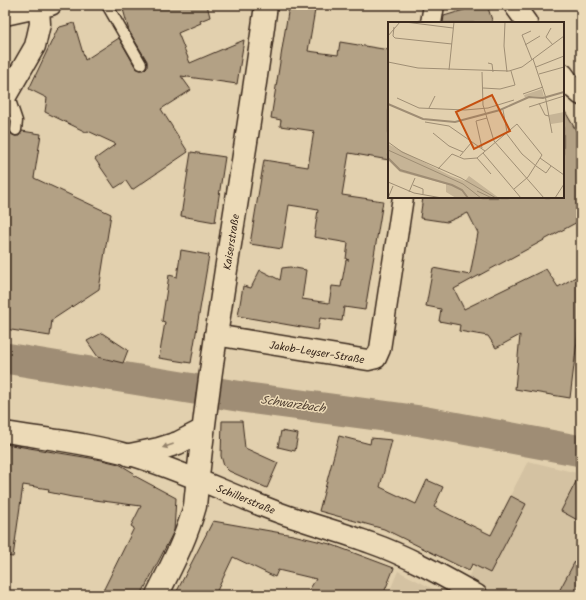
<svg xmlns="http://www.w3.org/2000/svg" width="586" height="600" font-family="Kalam,sans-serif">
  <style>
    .built { fill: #d4c2a2 }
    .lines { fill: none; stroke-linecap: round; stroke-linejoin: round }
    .river { stroke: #9f8d74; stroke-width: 31 }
    .building { fill: #b3a185; stroke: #3b2a1e }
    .service-casing { stroke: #3b2a1e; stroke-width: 13 }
    .minor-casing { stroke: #3b2a1e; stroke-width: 23 }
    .tertiary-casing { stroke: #3b2a1e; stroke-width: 25 }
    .service { stroke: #ecdab7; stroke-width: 10 }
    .minor { stroke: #ecdab7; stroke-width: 20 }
    .tertiary { stroke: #ecdab7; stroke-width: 22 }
    .oneway { fill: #94826a }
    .labels { text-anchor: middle; stroke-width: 3; stroke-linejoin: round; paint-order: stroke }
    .street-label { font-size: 11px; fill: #3b2a1e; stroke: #ecdab7 }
    .water-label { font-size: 12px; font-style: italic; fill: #544334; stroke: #ecdab7 }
    .inset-river { fill: none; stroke: #9f8d74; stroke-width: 2 }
    .inset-road { fill: none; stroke: #9f8e74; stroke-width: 1 }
    .view { fill: #c55010; fill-opacity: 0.15; stroke: #c55010; stroke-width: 2 }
    .inset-edge { fill: none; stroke: #3b2a1e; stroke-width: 2 }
  </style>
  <rect width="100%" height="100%" fill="#e2d0ae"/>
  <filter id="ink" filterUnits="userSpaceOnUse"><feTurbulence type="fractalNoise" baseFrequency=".025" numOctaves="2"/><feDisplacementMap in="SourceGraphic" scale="8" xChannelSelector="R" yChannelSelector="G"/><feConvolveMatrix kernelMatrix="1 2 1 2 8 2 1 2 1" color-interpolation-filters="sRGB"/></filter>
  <g filter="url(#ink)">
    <path class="built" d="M528,461L581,474V595H459Z
      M398,571L445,595H388Z"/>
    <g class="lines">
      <path class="river" d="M5,358L249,398L421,421L581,451"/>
    </g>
    <path class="building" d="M137,5H207L210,17L200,21L201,23L178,33L190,63L244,40L237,84L181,76L191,90L161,109L188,152L132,190L126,181L115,188L95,159L116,144L88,131L86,132L45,112L47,98L29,89L57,30L60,27L74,23L85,60L119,38L136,68L141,70L145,69L147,67V61L129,31L123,9Z
      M480,5H487L493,23H443L444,16Z
      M289,6L315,10L308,51L338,55L340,42L389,50V160L349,153L342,195L383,201L365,310L344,307L342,321L320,318L318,330L238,316L243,286L251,288L260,270L280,280L282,268L290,267L306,270L302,299L329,303L332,286L341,287L346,260H349L346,259L348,243L314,237L318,210L302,207L289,205L282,249L250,244L264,160L308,167L314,131L280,126L281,120L271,118Z
      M563,108L581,139V220L454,289L464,309L546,269L558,287L581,274V332L578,333L570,398L515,389L520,335L496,348L488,336L459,331L460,325L439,321L441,309L426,306L433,268L470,275L478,233L468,213L447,222L420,218L423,197H563Z
      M5,128L10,129V133L15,136H19L22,131L41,134L34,178L111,214L99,289L52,320L50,336L5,329Z
      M191,152L225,157L215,222L181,216Z
      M181,250L209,255L191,363L159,358L165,322L162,321L169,275L177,277Z
      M102,333L128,350L123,363L98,357L87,341Z
      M222,421H242L245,448L278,463L267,488L229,471L224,466L221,456Z
      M281,431L298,434L295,451L278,447Z
      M339,436L370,444L371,438L392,440L380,487L416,504L427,480L443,487L434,507L491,535L511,496L526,504L490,573L472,564L469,571L384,529L319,511Z
      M5,444L102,460L119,464L134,473L133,475L176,498L174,531L141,595H101L134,528L131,526L141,506L72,497L48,492L49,489L23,485L13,557L5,556V502L9,475L5,474Z
      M581,472V522L561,511Z
      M213,521L293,535L330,544L394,568L383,595H306L316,579L278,570L275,577L233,557L215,595H175Z
      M581,550V595H557Z"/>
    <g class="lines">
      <g class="service-casing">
        <path id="service" d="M107,5L141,64
          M8,94L17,121L16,130"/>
      </g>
      <g class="minor-casing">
        <path id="minor" d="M514,5L527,23
          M5,15L51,5
          M431,23L434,5
          M563,74L574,89L581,95
          M5,98L35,46L40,24L39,8
          M215,335L368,360L376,358L380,349L403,197
          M5,432C46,439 89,443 130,455C181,470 229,494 280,513C310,524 341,532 371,543C408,556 443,576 477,595"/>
      </g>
      <g class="tertiary-casing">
        <path id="tertiary" d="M130,455L159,449L178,443L203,430
          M157,595C172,565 186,539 195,506C211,338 244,172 266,5"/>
      </g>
      <use href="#service" class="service"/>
      <use href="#minor" class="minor"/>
      <use href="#tertiary" class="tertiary"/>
    </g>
    <defs><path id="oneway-solid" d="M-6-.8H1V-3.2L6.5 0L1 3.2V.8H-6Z"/></defs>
    <use class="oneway" href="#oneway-solid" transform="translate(168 446) rotate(161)"/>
  </g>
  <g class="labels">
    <g class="street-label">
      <text transform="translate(231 242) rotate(-81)" y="4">Kaiserstraße</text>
      <text transform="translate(317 352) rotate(9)" y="4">Jakob-Leyser-Straße</text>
      <text transform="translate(246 499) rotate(22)" y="4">Schillerstraße</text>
    </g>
    <g class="water-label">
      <text transform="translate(293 404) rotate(8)" y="4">Schwarzbach</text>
    </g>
  </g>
  <g transform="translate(388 22)">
    <rect width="176" height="176" fill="#e2d0ae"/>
    <path d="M154,67L156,75L144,74L137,76L136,73ZM176,90V100L163,102L161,93ZM0,122L63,154L77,159L81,154L111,176H68L58,170V162L12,150L0,138Z" fill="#c6b496"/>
    <path class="inset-river" d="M0,82L35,97L67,100L112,88L141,75L155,76L176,70M0,136L12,148L64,163L74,168L80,176"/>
    <path class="inset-road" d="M17,0L65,6M117,0L116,24L119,50M6,5L5,14L7,16L64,22M163,6L158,15L165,23M143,9L134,13L144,38M0,14L12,0M137,23L152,14M145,37L157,73L164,111M0,40L30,46L121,49L134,45L176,14M100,41L104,42L105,50M148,45L176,34M61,48L66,0M94,50L95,83L106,119L156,176M151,52L176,45M95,66L112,67L127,63L123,49M135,72L155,65M9,76L31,86L77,88L100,86L126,78M151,81L157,93L161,94M141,85L176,74M41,86L47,74M115,88L119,110M37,100L61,104L97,129M45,111L61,124L75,130M118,111L134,132L148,144L158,151L163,144M0,120L14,130L73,156L108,176M94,126L88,99L99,96M0,128L75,162L93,176M95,131L133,176M72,134L83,121M89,136L103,152M152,136L176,153M50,147L64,132L76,137L89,136L129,102L154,133L140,155L126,167M0,160L26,171L54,176M25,163L35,167V172M89,169L104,176M21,170L27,156M0,176L5,164M167,176L176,162"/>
    <path class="view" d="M104,73L122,109L86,127L68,90Z"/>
    <rect width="176" height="176" class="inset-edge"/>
  </g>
  <rect width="586" height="600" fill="none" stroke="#ecdab7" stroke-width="20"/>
  <rect x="10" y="10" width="566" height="580" fill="none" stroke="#3b2a1e" stroke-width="1.5" filter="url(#ink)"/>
</svg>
